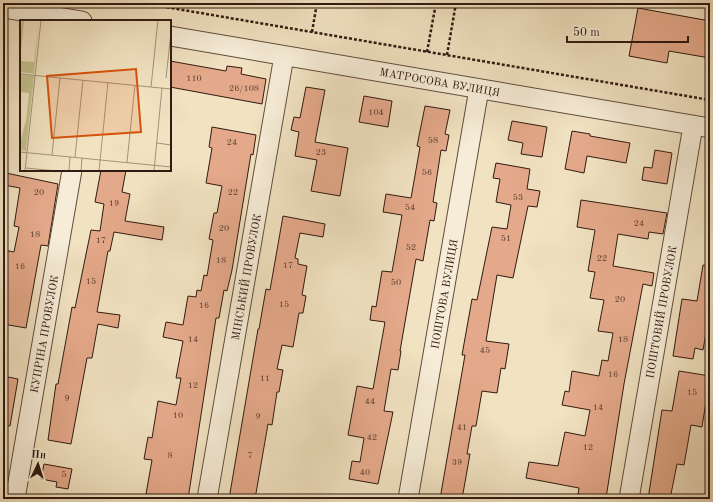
<svg xmlns="http://www.w3.org/2000/svg" width="713" height="502" font-family="'Old Standard TT',serif">
  <style>
    .building { fill: #e4a98a; stroke: #301a11 }
    .lines { fill: none; stroke-linecap: round; stroke-linejoin: round }
    .minor-casing { stroke: #604c3d; stroke-width: 21 }
    .path { stroke: #301a11; stroke-width: 2.5; stroke-dasharray: 3 2; stroke-linecap: butt }
    .minor { stroke: #f6ecd7; stroke-width: 19 }
    .labels { text-anchor: middle; stroke-width: 4; stroke-linejoin: round; paint-order: stroke }
    .number-label { font-size: 9px; fill: #5d3e2f }
    .street-label { font-size: 11px; fill: #301a11; stroke: #f6ecd7 }
    .inset-road { fill: none; stroke: #a4927b; stroke-width: 1 }
    .view { fill: #d6530c; fill-opacity: 0.15; stroke: #d6530c; stroke-width: 2 }
    .inset-edge { fill: none; stroke: #301a11; stroke-width: 2 }
  </style>
  <rect width="100%" height="100%" fill="#f1e2c1"/>
  <filter id="stains"><feTurbulence type="fractalNoise" baseFrequency=".005" numOctaves="4"/><feColorMatrix values="0 0 0 0 .2 0 0 0 0 .09 0 0 0 0 .02 0 0 0 .5 -.17"/></filter>
  <radialGradient id="worn" r=".72"><stop offset=".6" stop-color="#630" stop-opacity="0"/><stop offset="1" stop-color="#630" stop-opacity=".3"/></radialGradient>
  <path class="building" d="M638,8L710,21V58L669,51L667,63L629,56Z
    M170,61L226,71L227,66L242,68L241,74L266,79L262,104L170,87Z
    M306,87L325,90L315,142L348,148L340,196L311,191L317,160L295,156L299,132L291,130L294,117L300,118Z
    M364,96L392,101L388,127L359,122Z
    M425,106L450,110L445,134L449,135L446,151L441,150L433,202L437,203L434,221L430,220L423,261L416,259L400,351H401L398,370L391,369L384,411L393,412L378,484L349,479L352,461L360,462L364,438L348,435L357,386L373,389L385,322L370,320L372,306L376,307L382,271L392,272L402,215L383,212L386,194L411,198L420,147L417,146Z
    M512,121L547,127L542,157L521,154L523,143L508,140Z
    M212,127L256,135L253,155L251,154L232,270L227,291L224,290L219,318H216L188,499H161V496L146,494L152,460L144,459L148,437L152,438L158,401L176,405L181,378H176L183,341L163,337L166,322L183,325L188,296L196,297L197,290L201,291L204,275L207,276L213,240L209,239L214,213H217L222,186L206,183L212,148L209,147Z
    M572,131L590,134V136L630,143L626,163L587,156L584,173L565,169Z
    M655,150L672,153L667,184L642,180L644,167L652,168Z
    M496,163L530,169L527,189L540,191L537,207L528,206L513,278L497,275L486,341L509,344L505,369L501,368L497,393L482,391L476,426H472L467,454H470L462,499H440L465,355H462L472,299L477,300L492,227L507,229L511,205L496,202L500,179L493,178Z
    M101,170H126L122,192L130,194L125,221L164,227L162,240L114,232L110,251H108L97,312L120,315L118,328L98,324L92,358H87L71,444L48,440L56,384H58L72,307L75,308L91,230L100,231L104,204L95,202Z
    M6,173L58,184L48,246L41,245L26,328L3,324V250L14,252L19,227L14,226L20,188L4,185Z
    M581,200L667,213L663,234L649,232L648,239L618,234L613,266L654,273L652,286L643,284L624,384L606,498L578,494L579,488L526,478L529,462L558,466L565,432L585,436L590,410L562,405L565,391L569,392L572,371L599,376L602,360L608,361L613,333L598,331L604,300L590,298L595,272L588,271L595,230L577,227Z
    M283,216L325,224L323,237L300,233L295,258L298,259V264L307,266L302,295L306,296L303,313H299L293,347L282,345L277,369L283,370L279,392H277L272,425L268,424L255,499H229L258,329H259L266,289L270,290Z
    M703,265L710,266V310L703,350L695,348L693,359L673,356L682,299L697,301Z
    M679,371L710,376L702,427L691,425L684,465L677,464L670,499H648L662,410L672,411Z
    M3,376L18,379L10,426L3,425Z
    M44,464L72,469L68,489L56,487L57,482L41,479Z"/>
  <g class="lines">
    <g class="minor-casing">
      <path id="minor" d="M3,8L82,21
        M170,36L710,128
        M15,499L72,170
        M207,499L284,56
        M408,499L479,89
        M629,499L693,126"/>
    </g>
    <path class="path" d="M142,3L710,100
      M312,32L317,3
      M427,52L436,3
      M447,55L456,3"/>
    <use href="#minor" class="minor"/>
  </g>
  <g class="labels">
    <g class="number-label">
      <text x="194" y="81">110</text>
      <text x="244" y="91">26/108</text>
      <text x="376" y="115">104</text>
      <text x="433" y="143">58</text>
      <text x="232" y="145">24</text>
      <text x="321" y="155">23</text>
      <text x="427" y="175">56</text>
      <text x="39" y="195">20</text>
      <text x="233" y="195">22</text>
      <text x="518" y="200">53</text>
      <text x="114" y="206">19</text>
      <text x="410" y="210">54</text>
      <text x="639" y="226">24</text>
      <text x="224" y="231">20</text>
      <text x="35" y="237">18</text>
      <text x="506" y="241">51</text>
      <text x="101" y="243">17</text>
      <text x="411" y="250">52</text>
      <text x="602" y="261">22</text>
      <text x="221" y="263">18</text>
      <text x="288" y="268">17</text>
      <text x="20" y="269">16</text>
      <text x="91" y="284">15</text>
      <text x="396" y="285">50</text>
      <text x="620" y="302">20</text>
      <text x="284" y="307">15</text>
      <text x="204" y="308">16</text>
      <text x="193" y="342">14</text>
      <text x="623" y="342">18</text>
      <text x="485" y="353">45</text>
      <text x="613" y="377">16</text>
      <text x="265" y="381">11</text>
      <text x="193" y="388">12</text>
      <text x="692" y="395">15</text>
      <text x="67" y="401">9</text>
      <text x="370" y="404">44</text>
      <text x="598" y="410">14</text>
      <text x="178" y="418">10</text>
      <text x="258" y="419">9</text>
      <text x="462" y="430">41</text>
      <text x="372" y="440">42</text>
      <text x="588" y="450">12</text>
      <text x="170" y="458">8</text>
      <text x="250" y="458">7</text>
      <text x="457" y="465">39</text>
      <text x="365" y="475">40</text>
      <text x="64" y="477">5</text>
    </g>
    <g class="street-label">
      <text transform="translate(440 82) rotate(10)" y="4">МАТРОСОВА ВУЛИЦЯ</text>
      <text transform="translate(246 277) rotate(-80)" y="4">МІНСЬКИЙ ПРОВУЛОК</text>
      <text transform="translate(444 294) rotate(-80)" y="4">ПОШТОВА ВУЛИЦЯ</text>
      <text transform="translate(661 312) rotate(-80)" y="4">ПОШТОВИЙ ПРОВУЛОК</text>
      <text transform="translate(44 334) rotate(-80)" y="4">КУПРІНА ПРОВУЛОК</text>
    </g>
  </g>
  <g transform="translate(20 20)">
    <rect width="151" height="151" fill="#f1e2c1"/>
    <path d="M2,0H4L0,41L14,42L19,0L14,54L0,52V18ZM0,55L14,56L6,131L0,130V123L6,100L9,73L0,72Z" fill="#c2c18e"/>
    <path class="inset-road" d="M0,54L151,69M146,58L151,12M131,67L138,0M137,123L151,125M0,132L151,147M32,135L40,58M55,137L63,60M107,142L115,65M6,148L37,151M5,151L21,0M49,151L50,137M61,151L62,138M79,151L88,62M134,151L142,68"/>
    <path class="view" d="M116,49L121,112L32,118L27,56Z"/>
    <rect width="151" height="151" class="inset-edge"/>
  </g>
  <rect width="713" height="502" fill="none" stroke="#f1e2c1" stroke-width="16"/>
  <rect x="4" y="4" width="705" height="494" fill="none" stroke="#301a11" stroke-width="2"/>
  <rect x="8" y="8" width="697" height="486" fill="none" stroke="#301a11"/>
  <g transform="translate(38 464) rotate(4)" stroke="#f6ecd7" stroke-width="3" paint-order="stroke">
  <path d="M0-3L7 15L0 10L-7 15Z" fill="#301a11"/>
  <text y="-6" font-size="11" font-weight="bold" text-anchor="middle" fill="#301a11">Пн</text>
  </g>
  <path d="M567 36v6h121v-6" fill="none" stroke="#301a11" stroke-width="2"/>
  <text x="573" y="36" font-size="12" fill="#301a11" stroke="#f6ecd7" stroke-width="3" paint-order="stroke">50 m</text>
  <rect width="100%" height="100%" filter="url(#stains)"/>
  <rect width="100%" height="100%" fill="url(#worn)"/>
</svg>
